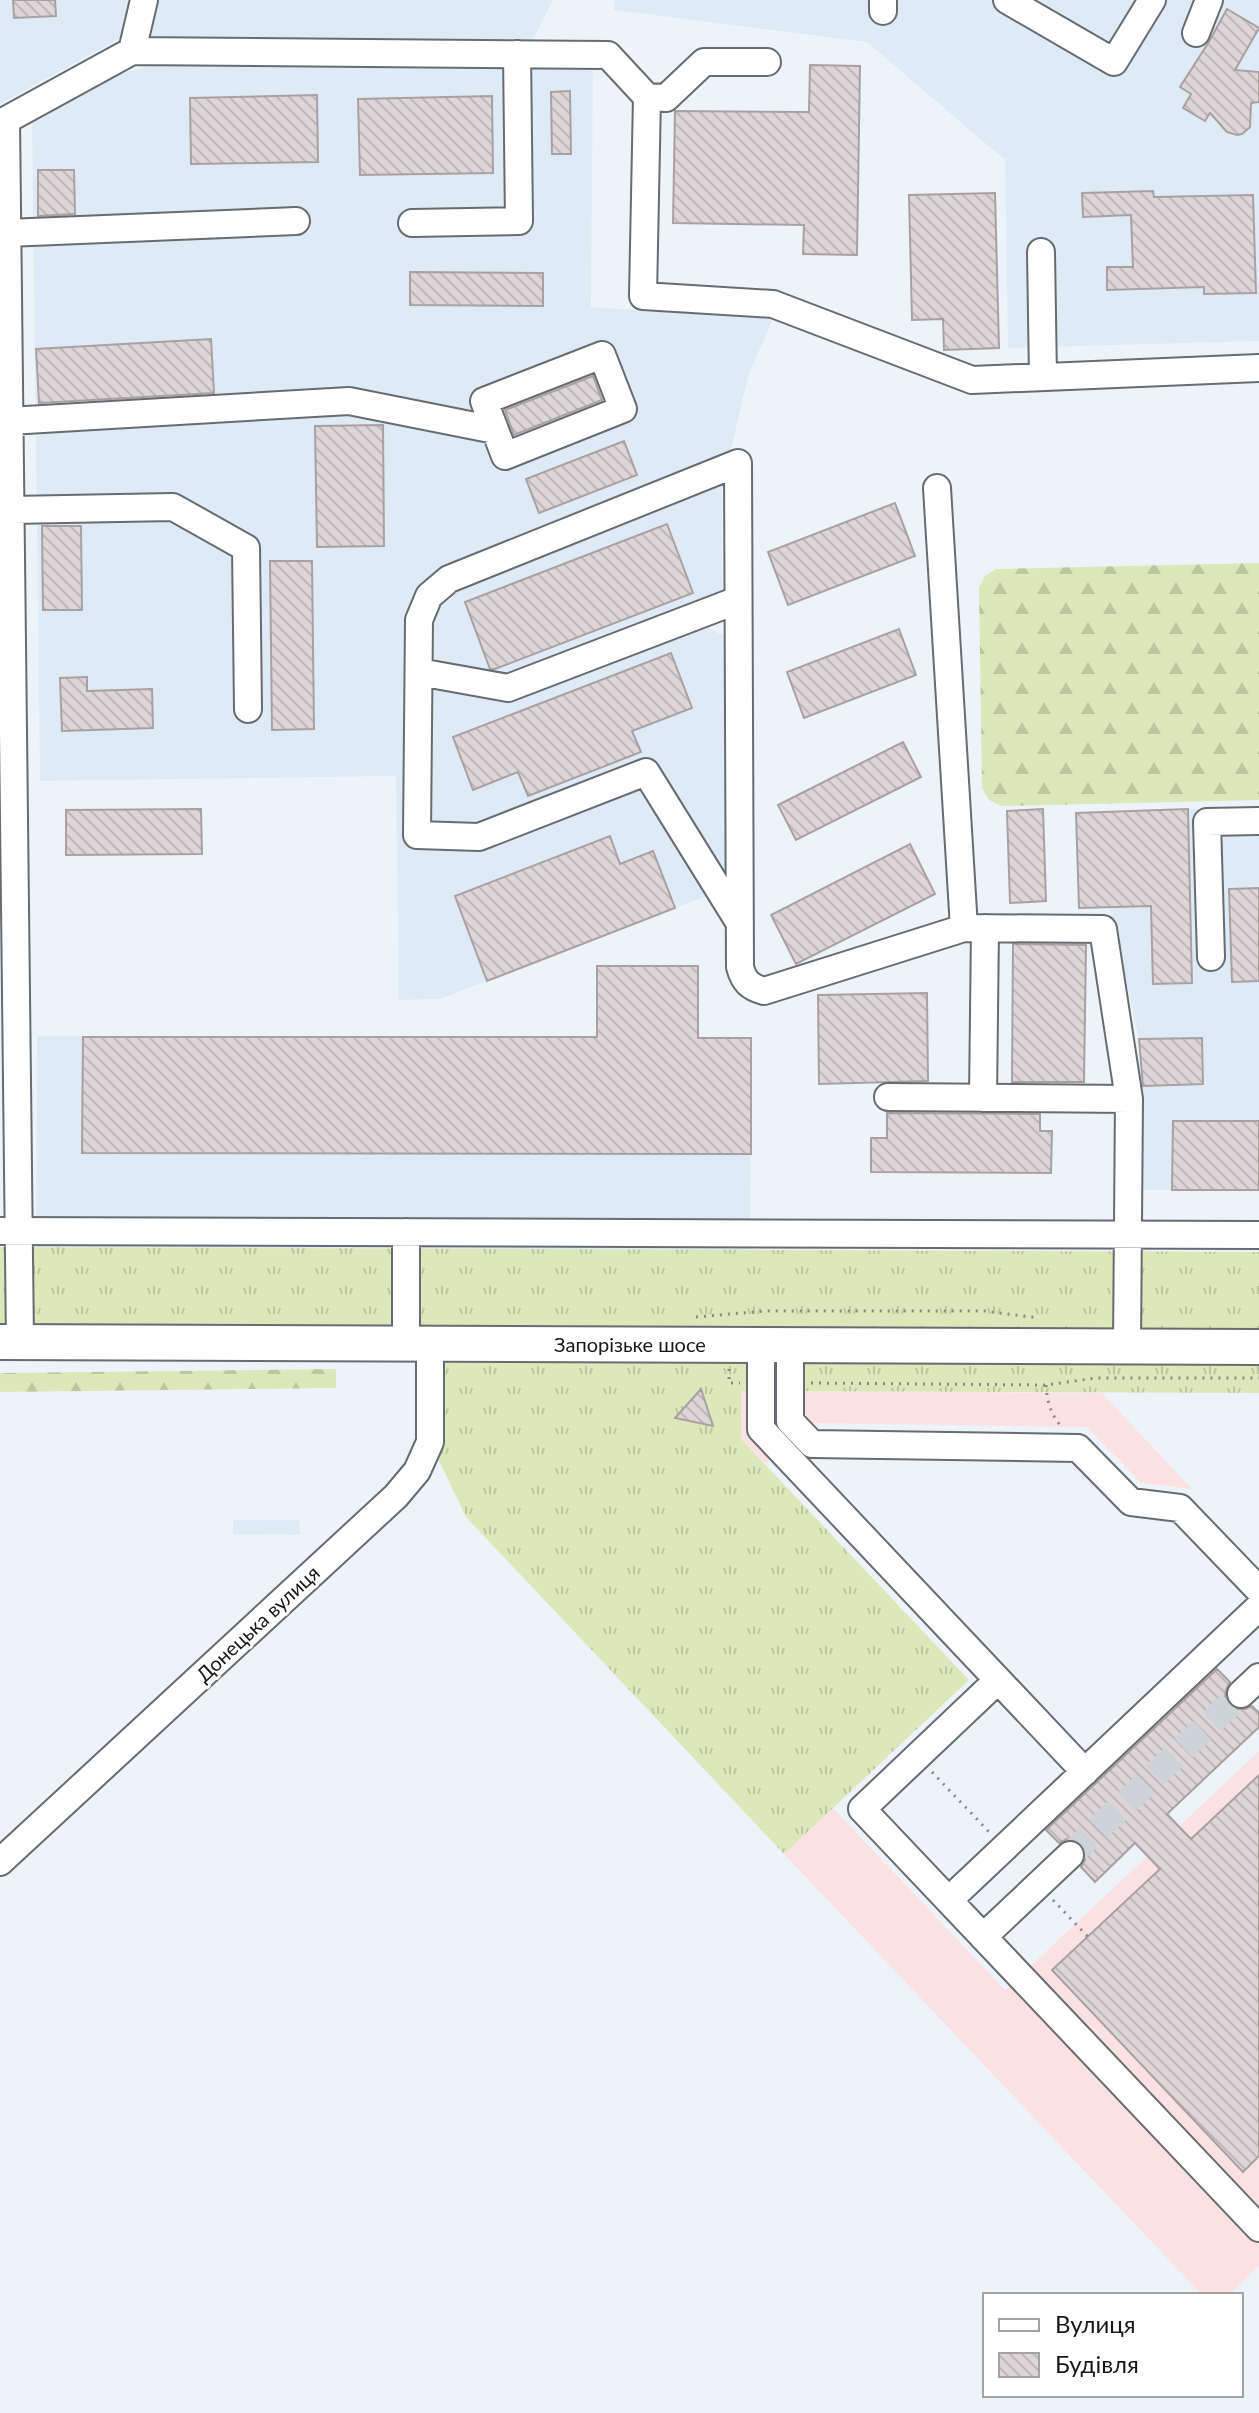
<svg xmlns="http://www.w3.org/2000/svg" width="1259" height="2413" font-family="Lato,sans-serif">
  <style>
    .commercial { fill: #fce1e3 }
    .built { fill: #deebf6 }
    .grass { fill: url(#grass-tufts) }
    .forest { fill: url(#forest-firs) }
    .building { fill: url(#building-back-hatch); stroke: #a9a0a2; stroke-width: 2 }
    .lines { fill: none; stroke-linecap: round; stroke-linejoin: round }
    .minor-tunnel { stroke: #cdd3d8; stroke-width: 26; stroke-dasharray: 26 13; stroke-linecap: butt }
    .minor-casing { stroke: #676c71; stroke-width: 30 }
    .major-casing { stroke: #676c71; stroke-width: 38 }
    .path { stroke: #84898c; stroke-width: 3; stroke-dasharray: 2 6; stroke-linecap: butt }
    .minor { stroke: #fff; stroke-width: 26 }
    .major { stroke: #fff; stroke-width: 34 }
    .labels { text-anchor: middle; stroke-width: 6; stroke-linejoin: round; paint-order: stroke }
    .street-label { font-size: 20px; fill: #16181a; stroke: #fff }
  </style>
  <defs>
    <pattern id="grass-tufts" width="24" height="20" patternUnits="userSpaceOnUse" patternTransform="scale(2)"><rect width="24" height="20" fill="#dce8ba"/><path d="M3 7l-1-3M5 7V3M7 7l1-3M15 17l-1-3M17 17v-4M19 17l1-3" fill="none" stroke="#bcc69f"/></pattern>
    <pattern id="forest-firs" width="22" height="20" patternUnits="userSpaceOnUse" patternTransform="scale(2)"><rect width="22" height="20" fill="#dce8ba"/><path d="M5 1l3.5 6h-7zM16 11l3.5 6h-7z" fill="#bcc69f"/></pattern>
    <pattern id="building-back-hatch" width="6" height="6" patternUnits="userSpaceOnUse" patternTransform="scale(2)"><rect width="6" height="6" fill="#ded5d7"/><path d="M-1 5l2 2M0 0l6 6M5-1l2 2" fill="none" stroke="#beb6b8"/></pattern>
  </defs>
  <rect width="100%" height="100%" fill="#edf4f9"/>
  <path class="commercial" d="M741,1391L1102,1393L1192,1489L1141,1483L1087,1427L808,1423L765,1464L741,1439Z
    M1259,1751V2266L1229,2295H1202L784,1854L833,1808L1005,1990Z"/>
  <path class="built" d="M0,0H553L532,41L122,37L0,104Z
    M614,0H1259V341L1008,348L1005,160L867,42L614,10Z
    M157,63L501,65L511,74L530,66L593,67L591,307L773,319L748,376L722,489V596L702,624L726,637L727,888L440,999L399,1000L396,776L40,781L32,121L121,74Z
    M1259,807V1190H1140L1139,1039L1110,908H1079L1076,813Z
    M37,1036L751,1038L750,1250L36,1247Z
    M233,1520H299L300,1535L233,1534Z"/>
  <path class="grass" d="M0,1247L1259,1252V1334L0,1331Z
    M430,1360H1259V1393L741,1391V1439L969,1680L784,1854L466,1517L430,1442Z"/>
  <path class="forest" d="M1259,563V800L1001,806L989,800L982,788L979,587L985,576L996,569Z
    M336,1369V1388L0,1392V1373Z"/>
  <path class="building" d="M13,0H55L56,16L14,18Z
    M1227,9L1259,28L1235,70L1259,72V102L1251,103L1250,127L1242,134L1237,135L1227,132L1210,113L1205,121L1183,108L1191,94L1180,87L1210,40Z
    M810,65L860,66L857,255L803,254L804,225L673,223L675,111L809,112Z
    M570,91L571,154H552L551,92Z
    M317,95L318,162L191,164L190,98Z
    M492,96L493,173L360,175L358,99Z
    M38,170H74L75,214L38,216Z
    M1153,191L1154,197L1253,195L1256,293L1204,294V287L1107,290V267H1133L1131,215L1083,217L1082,193Z
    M995,193L999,348L944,350L943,319L912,320L909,195Z
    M410,272L543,273V306L410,305Z
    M211,339L214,393L39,403L36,349Z
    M593,376L602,400L514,435L505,410Z
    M383,425L384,546L317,547L315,426Z
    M624,441L637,475L539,513L526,479Z
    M895,503L915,556L788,605L768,552Z
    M667,524L693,593L495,669H490L465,602Z
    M42,526H81L82,610H43Z
    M270,561H312L314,729L272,730Z
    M899,629L916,675L804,718L787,672Z
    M671,653L692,708L632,731L641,752L528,796L518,772L473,790L453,737Z
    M87,677V691L152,689L153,728L62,731L60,678Z
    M903,742L921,777L796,840L778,805Z
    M201,809L202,854L66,855V810Z
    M1043,809L1046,901L1010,903L1007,811Z
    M1188,809L1192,983L1153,984L1151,906L1079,908L1076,813Z
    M610,836L620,864L653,851L675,908L487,981L455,896Z
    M910,844L935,894L796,964L771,915Z
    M1259,888V981L1232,982L1229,889Z
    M1013,944L1086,945L1084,1082H1012Z
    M597,966H698V1038H751V1154L82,1153L83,1037H597Z
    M927,993L928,1081L819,1084L818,995Z
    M1202,1038L1203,1084L1143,1086L1139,1039Z
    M887,1113L1040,1114V1131H1052L1051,1173L871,1172V1138H887Z
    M1173,1121H1259V1190H1172Z
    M701,1389L713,1426L675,1418Z
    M1217,1669L1230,1682L1226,1690L1225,1697L1229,1704L1237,1709H1245L1252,1706L1259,1713V1727L1167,1814L1191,1839L1259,1775V2156L1243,2172L1052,1970L1160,1869L1135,1843L1095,1882L1081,1867L1085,1860L1086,1852L1081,1844L1074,1840L1067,1839L1059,1843L1046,1830Z"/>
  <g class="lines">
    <path class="minor-tunnel" d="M1070,1855L1241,1694"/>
    <g class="minor-casing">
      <path id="minor" d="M1007,0L1114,62L1152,0
        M883,11V0
        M1196,33L1209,0
        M132,51L144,0
        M647,97L666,98L704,62H767
        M412,223L519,221L517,54
        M7,233L296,221
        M1041,252L1043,377
        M602,355L623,409L505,456L484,401Z
        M9,421L349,401L495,430
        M937,488L964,928
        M11,510L173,507L246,548L248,709
        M419,672L508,688L738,600
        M739,922L646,772L479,837L417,835L419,620L429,596L449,579L738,463L740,967C744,982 750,987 764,991L964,928L1103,929L1129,1099L1127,1346
        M1211,957L1207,822L1259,821
        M888,1097L1129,1099
        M983,1098L985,928
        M0,1231L1259,1235
        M20,1343L6,120L132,51L608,55L647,97L643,296L773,304L972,380L1259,368
        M406,1344V1232
        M761,1345V1429L1085,1772
        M790,1345V1421L812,1444L1078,1448L1131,1502L1180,1508L1259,1590
        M998,1680L862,1809L1259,2228
        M1241,1694L1259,1677
        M0,1862L396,1496L417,1471L430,1442V1344
        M949,1900L1259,1607
        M983,1937L1070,1855"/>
    </g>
    <g class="major-casing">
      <path id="major" d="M0,1342L1259,1347"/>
    </g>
    <path class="path" d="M696,1317L765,1311H985L1039,1318
      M729,1369V1383H740
      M811,1383L1046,1385L1096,1378H1259
      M1046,1385C1047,1400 1050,1413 1060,1425
      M932,1772L990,1833
      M1053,1900L1088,1937"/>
    <use href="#minor" class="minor"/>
    <use href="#major" class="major"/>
  </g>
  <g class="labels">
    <g class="street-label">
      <text x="630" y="1352">Запорізьке шосе</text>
      <text transform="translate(258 1624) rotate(-43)" y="7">Донецька вулиця</text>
    </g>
  </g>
  <rect x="983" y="2293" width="260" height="104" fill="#ffffff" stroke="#a2a3a3" stroke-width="2"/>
  <rect x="999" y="2319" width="40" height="12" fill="#ffffff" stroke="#a2a3a3" stroke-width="2"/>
  <text x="1055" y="2333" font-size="24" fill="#16181a">Вулиця</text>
  <rect x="999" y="2353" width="40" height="24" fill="url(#building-back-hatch)" stroke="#a2a3a3" stroke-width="2"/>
  <text x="1055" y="2373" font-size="24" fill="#16181a">Будівля</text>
</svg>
